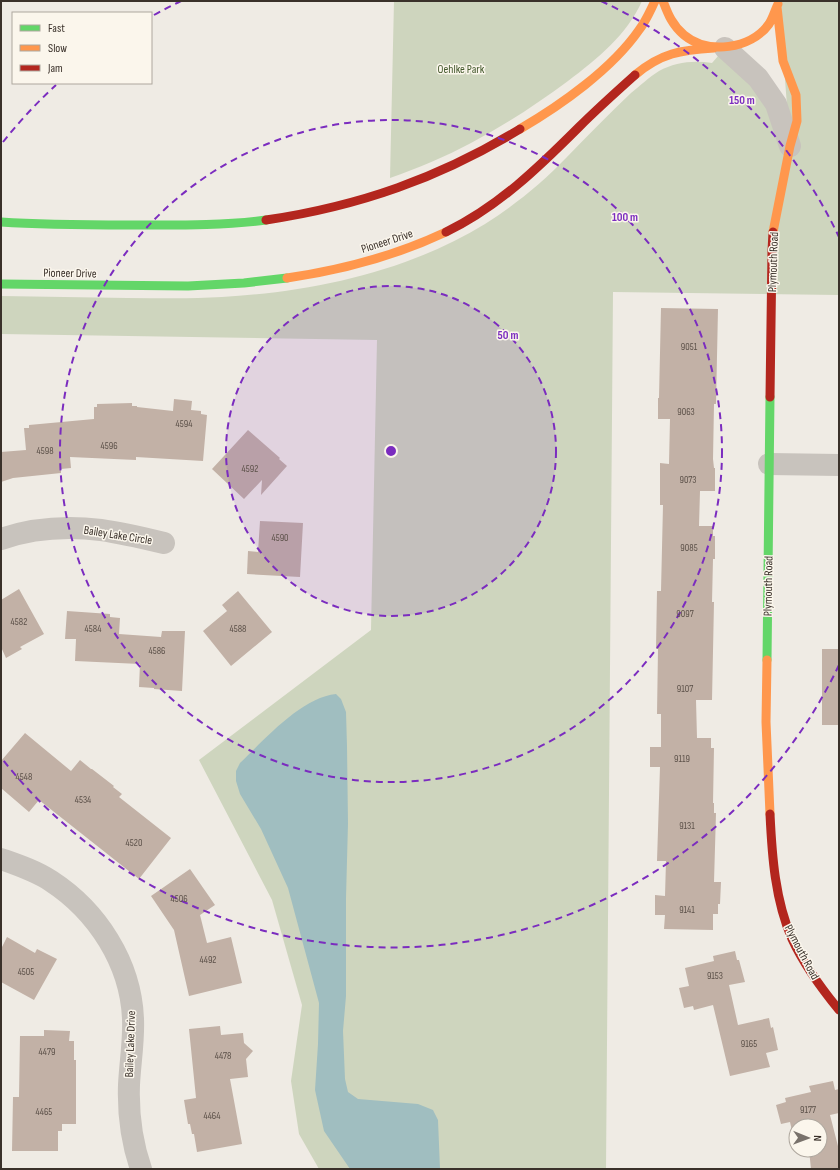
<svg xmlns="http://www.w3.org/2000/svg" width="840" height="1170" font-family="'Sofia Sans Condensed',sans-serif">
  <style>
    .green { fill: #ced5be }
    .water { fill: #a0bec0 }
    .building { fill: #c2b1a6 }
    .lines { fill: none; stroke-linecap: round; stroke-linejoin: round }
    .street { stroke: #c8c3bd; stroke-width: 22 }
    .fast { stroke: #63d668; stroke-width: 9 }
    .slow { stroke: #ff974d; stroke-width: 9 }
    .jam { stroke: #b3261e; stroke-width: 9 }
    .ring { fill: none; stroke: #7b2cbf; stroke-width: 2; stroke-dasharray: 7 5 }
    .labels { text-anchor: middle; stroke-width: 3; stroke-linejoin: round; paint-order: stroke }
    .number-label { font-size: 10px; fill: #5c5149 }
    .park-label { font-size: 12px; fill: #44592d; stroke: #fbf6ec }
    .street-label { font-size: 12px; fill: #3a312a; stroke: #fbf6ec }
    .centre { fill: #7b2cbf; stroke: #fbf6ec; stroke-width: 2 }
    .ring-label { font-size: 12px; text-anchor: middle; font-weight: bold; fill: #7b2cbf; stroke: #fbf6ec; stroke-width: 3; stroke-linejoin: round; paint-order: stroke }
  </style>
  <rect width="100%" height="100%" fill="#efebe4"/>
  <path class="green" d="M394,1H642C627,35 597,59 568,81C537,104 505,125 471,143C445,157 418,168 390,178Z
    M779,1H839V295L613,292L606,1169H319L299,1134L291,1081L302,1005L272,900L199,760L371,630L377,340L1,334V296C43,297 85,297 127,298C159,298 190,299 222,297C311,292 407,272 485,224C515,205 542,183 567,157C588,135 609,114 631,93C640,86 649,77 659,71C675,62 694,60 712,63L725,48L758,78L790,145Z"/>
  <path class="water" d="M336,694L341,699L346,712L347,746L348,823L346,898V996L343,1031L345,1079L348,1092L358,1099L418,1104L433,1110L438,1120L440,1169H350L324,1131L315,1090L318,1044L319,1003L288,888L261,829L240,794L236,781V771L240,763C264,740 302,697 336,694Z"/>
  <path class="building" d="M661,308L718,309L716,404H714L713,459L714,468H715V491H700L699,526H713V536H715V559H713L712,602H714L712,700H696L697,738H711V748H714L713,803H714V813H716L714,882H721L720,904H718V914H713V930L664,929L665,915H655V895L665,896L666,861H657L660,767H650V747H661V714H657L658,649H656L657,591H661L663,505H660V463L669,464L670,419H658V398H659Z
    M174,399L192,401L191,410L201,411V414L207,415L203,461L136,457V460L70,457L71,468L61,469V473L13,478L1,482V452L26,450L24,428H29V425L94,419V407H97V404L132,403V406H137V407L173,411Z
    M248,430L280,458L279,459L287,466L261,495L262,480L244,499L212,469Z
    M260,521L303,523L300,577L247,574L248,551L258,552Z
    M19,589L44,634L20,647L22,649L6,658L1,647V600Z
    M238,591L272,632L231,666L203,631L227,611L222,605Z
    M67,611L110,614V617L120,618L119,634L161,637L162,631H185L182,691L154,689V688L139,687L140,664L75,661L76,639H65Z
    M822,649H839V725H822Z
    M25,733L71,771L80,760L91,769H92L114,786L113,787L122,794L119,797L171,838L139,879L39,800L29,812L1,788V761Z
    M190,869L215,905L200,915L207,943L231,937L242,983L189,996L174,930L151,896Z
    M7,937L35,953L37,949L57,959L34,1000L1,982V949Z
    M735,951L737,960H739L745,982L729,985L738,1025L769,1018L771,1028L773,1027L778,1050L766,1053L770,1067L730,1076L713,1005L694,1010L693,1006L684,1008L679,988L689,986L685,968L714,961L713,956Z
    M220,1026L221,1035L243,1033L244,1043L253,1051L246,1059L248,1077L230,1079L242,1144L197,1152L194,1134H192L190,1124H188L184,1100L196,1098L189,1029Z
    M44,1030L70,1031L69,1041H74V1060H76V1124H62V1131H58V1151H12L13,1097H19L20,1036H44Z
    M833,1081L835,1090L839,1089V1113L830,1115L839,1150V1169H811L809,1150H820V1126H796V1139H794L790,1122L781,1124L776,1105L786,1102L785,1098L811,1092L809,1086Z"/>
  <g class="lines">
    <path class="street" d="M725,48L758,78L776,104L790,146
      M769,464L839,465
      M1,539C33,528 68,526 101,530C122,533 143,538 164,543
      M1,859C18,865 36,871 51,881C97,911 131,963 133,1019C134,1041 130,1063 129,1085C128,1113 132,1143 141,1169"/>
    <path class="fast" d="M1,222C44,225 86,225 129,225C175,225 221,226 266,220
      M1,284L188,286L244,283L287,278
      M767,660L770,397"/>
    <path class="slow" d="M663,1C668,14 672,25 684,35C708,55 751,49 769,24C773,18 775,10 778,4
      M635,75C661,53 681,50 714,48
      M520,129C561,105 612,69 639,30C646,21 650,11 655,1
      M773,232L790,146L797,121L796,95L783,61L777,7
      M287,278C342,270 395,256 446,232
      M767,660L766,722L770,814"/>
    <path class="jam" d="M266,220C360,206 439,178 520,129
      M446,232C498,207 539,167 579,127C597,109 616,92 635,75
      M770,397L772,251L773,232
      M770,814C772,856 775,900 792,939C804,965 821,988 839,1010"/>
  </g>
  <circle cx="391" cy="451" r="165" fill="#7b2cbf" fill-opacity=".12"/>
  <g class="ring">
    <circle cx="391" cy="451" r="165"/>
    <circle cx="391" cy="451" r="331"/>
    <path d="M839 665A496 496 0 0 1 3 760M3 142A496 496 0 0 1 56 85M154 15A496 496 0 0 1 181 1M601 1A496 496 0 0 1 839 237"/>
  </g>
  <g class="labels">
    <g class="number-label">
      <text x="689" y="350">9051</text>
      <text x="686" y="415">9063</text>
      <text x="184" y="427">4594</text>
      <text x="109" y="449">4596</text>
      <text x="45" y="454">4598</text>
      <text x="250" y="472">4592</text>
      <text x="688" y="483">9073</text>
      <text x="280" y="541">4590</text>
      <text x="689" y="551">9085</text>
      <text x="685" y="617">9097</text>
      <text x="19" y="625">4582</text>
      <text x="93" y="632">4584</text>
      <text x="238" y="632">4588</text>
      <text x="157" y="654">4586</text>
      <text x="685" y="692">9107</text>
      <text x="682" y="762">9119</text>
      <text x="24" y="780">4548</text>
      <text x="83" y="803">4534</text>
      <text x="687" y="829">9131</text>
      <text x="134" y="846">4520</text>
      <text x="179" y="902">4506</text>
      <text x="687" y="913">9141</text>
      <text x="208" y="963">4492</text>
      <text x="26" y="975">4505</text>
      <text x="715" y="979">9153</text>
      <text x="749" y="1047">9165</text>
      <text x="47" y="1055">4479</text>
      <text x="223" y="1059">4478</text>
      <text x="808" y="1113">9177</text>
      <text x="44" y="1115">4465</text>
      <text x="212" y="1119">4464</text>
    </g>
    <g class="park-label">
      <text x="461" y="73">Oehlke Park</text>
    </g>
    <g class="street-label">
      <text transform="translate(387 241) rotate(-18)" y="4">Pioneer Drive</text>
      <text transform="translate(773 262) rotate(-88)" y="4">Plymouth Road</text>
      <text transform="translate(70 273) rotate(1)" y="4">Pioneer Drive</text>
      <text transform="translate(118 535) rotate(9)" y="4">Bailey Lake Circle</text>
      <text transform="translate(768 586) rotate(-89)" y="4">Plymouth Road</text>
      <text transform="translate(802 952) rotate(62)" y="4">Plymouth Road</text>
      <text transform="translate(130 1044) rotate(-88)" y="4">Bailey Lake Drive</text>
    </g>
  </g>
  <circle cx="391" cy="451" r="6" class="centre"/>
  <g class="ring-label">
    <text x="742" y="104">150 m</text>
    <text x="625" y="221">100 m</text>
    <text x="508" y="339">50 m</text>
  </g>
  <rect width="840" height="1170" fill="none" stroke="#3a312a" stroke-width="4"/>
  <rect x="12" y="12" width="140" height="72" fill="#fbf6ec" stroke="#aea79e"/>
  <rect x="20" y="25" width="20" height="6" fill="#63d668" stroke="#aea79e"/>
  <text x="48" y="32" font-size="12" fill="#3a312a">Fast</text>
  <rect x="20" y="45" width="20" height="6" fill="#ff974d" stroke="#aea79e"/>
  <text x="48" y="52" font-size="12" fill="#3a312a">Slow</text>
  <rect x="20" y="65" width="20" height="6" fill="#b3261e" stroke="#aea79e"/>
  <text x="48" y="72" font-size="12" fill="#3a312a">Jam</text>
  <g transform="translate(808 1138) rotate(91)"><circle r="19" fill="#fbf6ec" stroke="#aea79e"/>
  <path d="M0-3L7 15L0 10L-7 15Z" fill="#79726b"/>
  <text y="-6" font-size="11" font-weight="bold" text-anchor="middle" fill="#3a312a">N</text>
  </g>
</svg>
